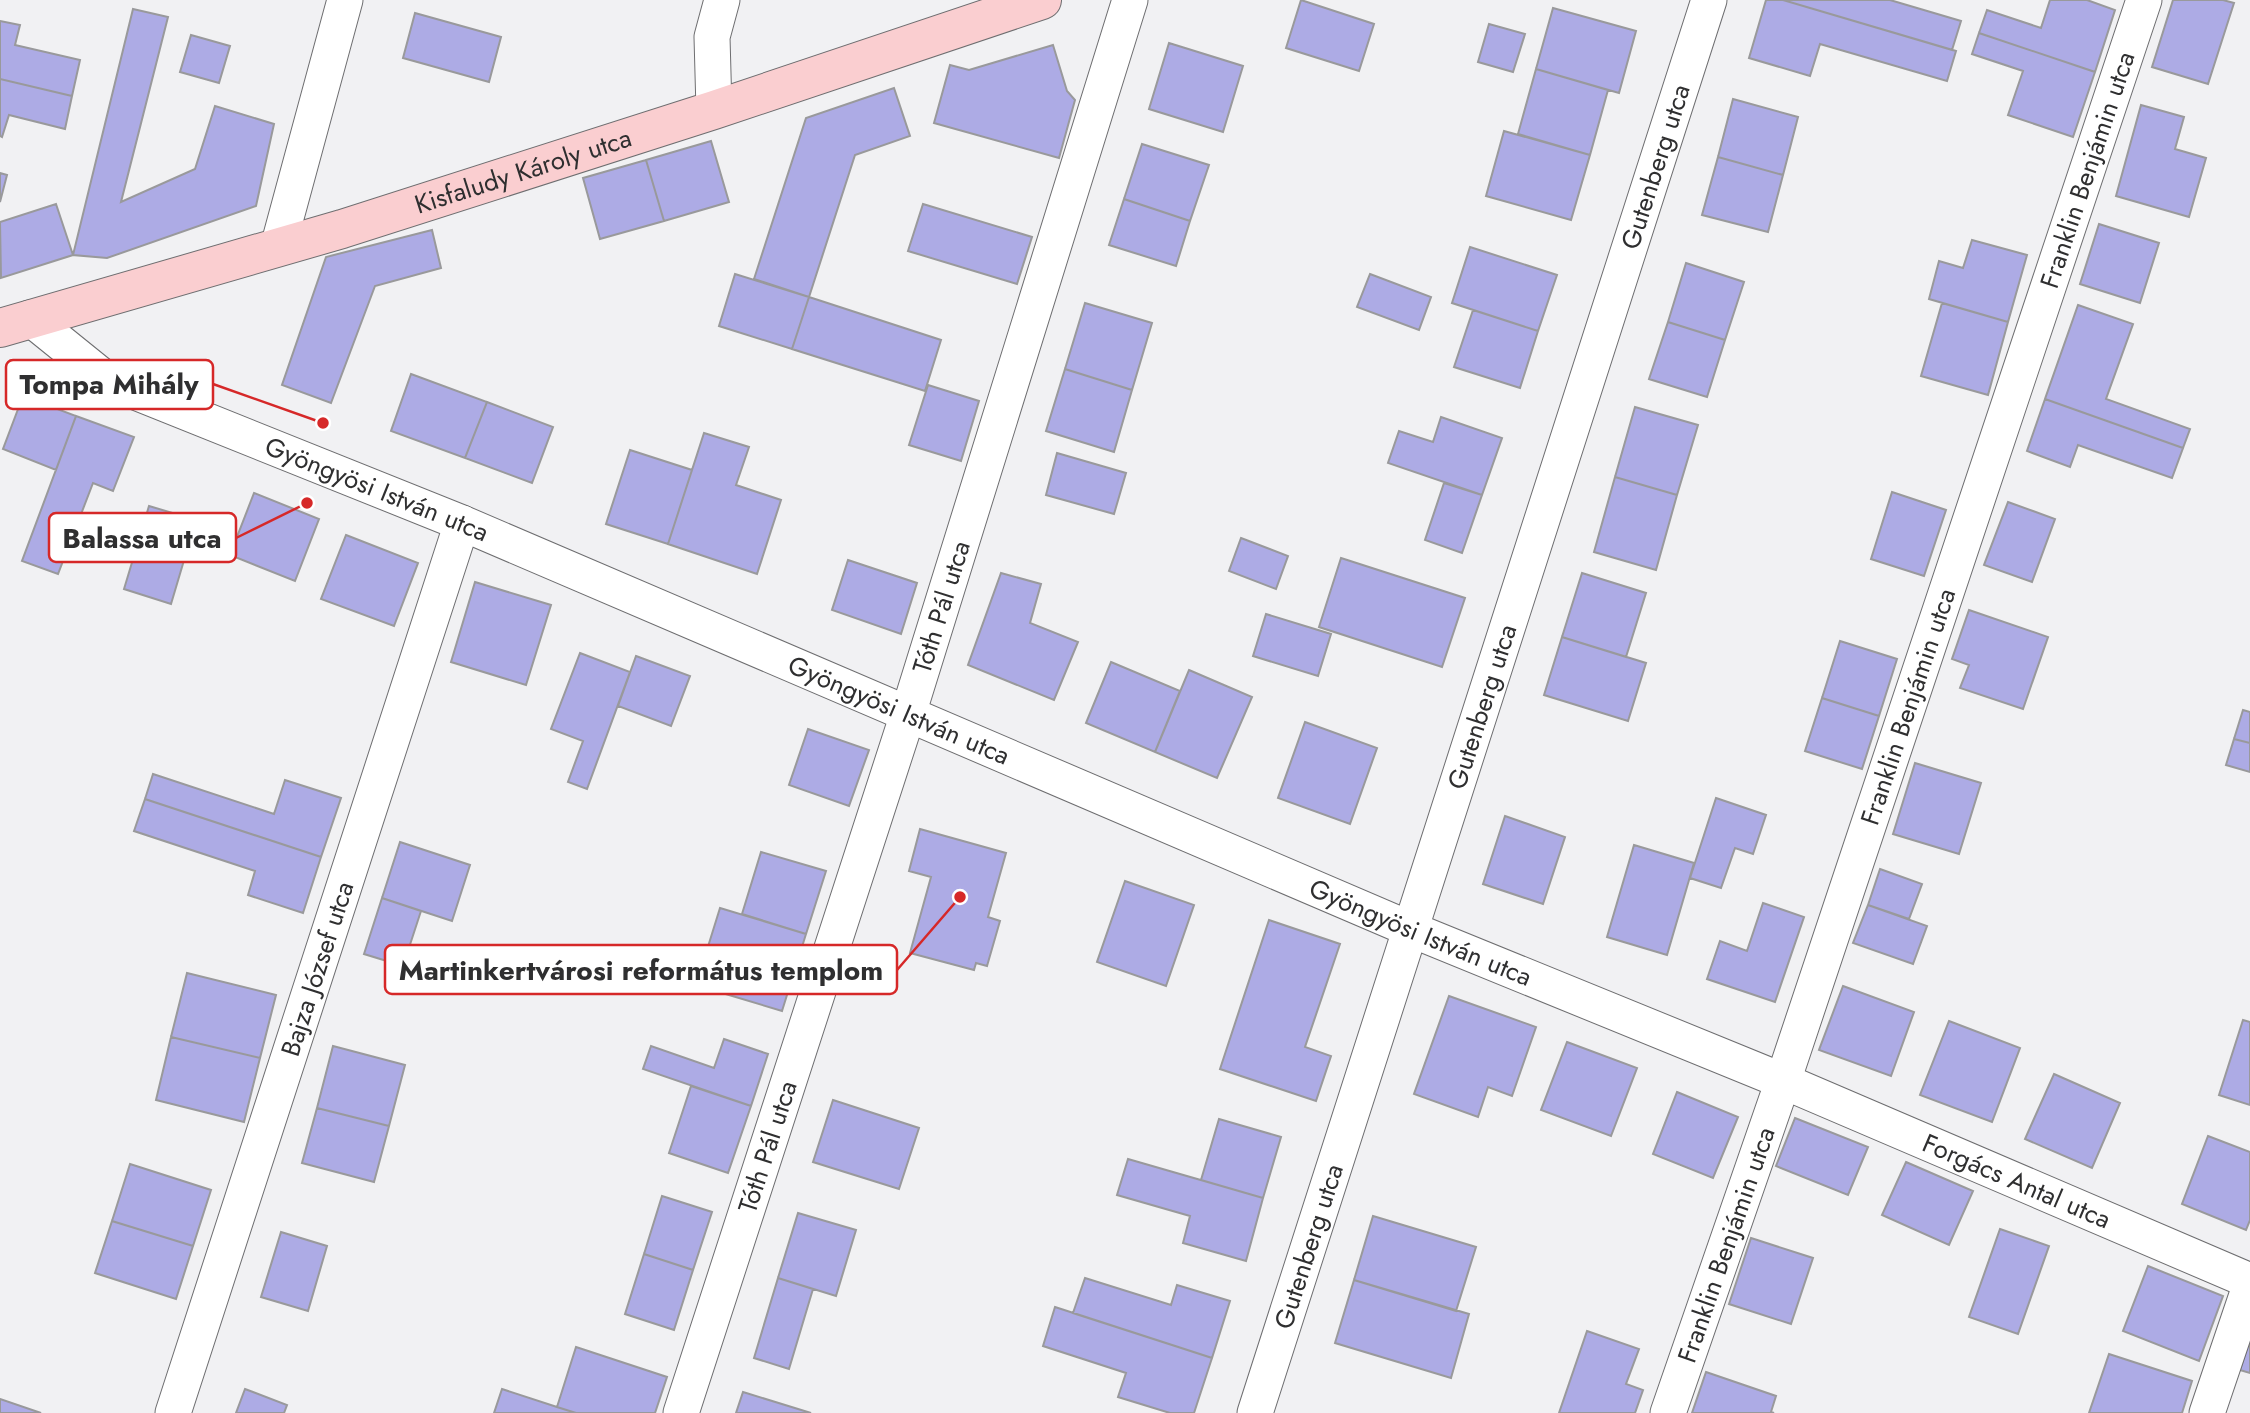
<svg xmlns="http://www.w3.org/2000/svg" width="2250" height="1413" font-family="Jost,sans-serif">
  <style>
    .building { fill: #adabe5; stroke: #99999b; stroke-width: 2 }
    .lines { fill: none; stroke-linecap: round; stroke-linejoin: round }
    .street-casing { stroke: #6e6e70; stroke-width: 37 }
    .secondary-casing { stroke: #6e6e70; stroke-width: 40 }
    .street { stroke: #fff; stroke-width: 35 }
    .secondary { stroke: #faced0; stroke-width: 38 }
    .labels { text-anchor: middle; stroke-width: 5; stroke-linejoin: round; paint-order: stroke }
    .street-label { font-size: 26px; fill: #2f2f30; stroke: #fff }
    .leader { fill: none; stroke: #d62828; stroke-width: 2.5 }
    .callout-dot { fill: #d62828; stroke: #fff; stroke-width: 2.5 }
    .callout { fill: #fff; stroke: #d62828; stroke-width: 2.5 }
    .callout-label { font-size: 28px; text-anchor: middle; font-weight: bold; fill: #2f2f30 }
  </style>
  <rect width="100%" height="100%" fill="#f1f1f3"/>
  <path class="building" d="M1301,0L1374,24L1359,71L1286,48Z
    M1766,0H1783L1956,51L1947,81L1820,44L1810,76L1749,58Z
    M1783,0H1890L1961,21L1952,50Z
    M2050,0H2087L2115,10L2095,72L1979,33L1987,10L2041,28Z
    M2173,0H2223L2234,3L2208,84L2152,67Z
    M1553,8L1636,31L1619,93L1536,69Z
    M133,9L168,17L121,202L195,169L215,106L274,124L256,206L107,258L73,255Z
    M415,13L501,37L489,82L403,58Z
    M0,21L20,25L15,45L80,60L72,96L0,79Z
    M1489,24L1525,34L1513,72L1478,62Z
    M1979,33L2095,72L2073,137L2008,115L2023,71L1972,54Z
    M191,35L230,46L219,83L180,72Z
    M1169,43L1243,66L1223,132L1149,109Z
    M1053,45L1067,91L1075,100L1059,158L934,123L950,65L969,70Z
    M1536,69L1608,90L1590,155L1518,134Z
    M0,79L72,96L65,129L9,115L2,137L0,136Z
    M894,88L910,136L855,155L809,297L754,279L806,118Z
    M1733,99L1798,117L1783,175L1718,157Z
    M2141,105L2184,117L2175,149L2206,158L2189,217L2116,196Z
    M1504,131L1590,155L1571,220L1486,196Z
    M711,141L729,202L664,221L646,160Z
    M1142,144L1209,165L1190,221L1124,199Z
    M1718,157L1783,175L1768,232L1702,215Z
    M646,160L664,221L600,239L583,178Z
    M0,173L7,175L0,202Z
    M1124,199L1190,221L1176,266L1109,245Z
    M56,204L73,255L1,278L0,222Z
    M923,204L1032,237L1017,284L908,251Z
    M2099,224L2159,243L2140,303L2080,284Z
    M432,230L441,268L375,286L331,403L282,385L326,257Z
    M1972,240L2027,255L2008,322L1929,299L1939,261L1963,268Z
    M1470,247L1557,275L1538,331L1452,303Z
    M1686,263L1744,282L1725,340L1668,322Z
    M735,274L809,297L792,349L719,326Z
    M1370,274L1431,297L1419,330L1357,307Z
    M809,297L941,340L925,391L792,349Z
    M1085,303L1152,323L1132,390L1065,369Z
    M1942,303L2008,322L1988,395L1921,376Z
    M2078,305L2133,324L2106,399L2190,429L2183,448L2045,399Z
    M1473,310L1538,331L1520,388L1454,367Z
    M1668,322L1725,340L1707,397L1649,379Z
    M1065,369L1132,390L1114,452L1046,431Z
    M411,374L487,402L465,458L391,431Z
    M928,385L979,401L961,461L909,445Z
    M23,396L76,416L56,470L3,449Z
    M2045,399L2183,448L2172,478L2078,445L2070,467L2027,451Z
    M487,402L553,427L532,483L465,458Z
    M1635,407L1698,425L1677,495L1615,477Z
    M76,416L134,437L113,491L93,483L58,574L22,561Z
    M1441,417L1502,438L1482,495L1388,463L1399,431L1433,442Z
    M704,433L749,447L736,485L781,500L757,574L668,544Z
    M630,450L692,470L668,544L606,524Z
    M1057,453L1126,473L1114,514L1046,495Z
    M1615,477L1677,495L1656,570L1594,552Z
    M1444,483L1482,495L1462,553L1425,540Z
    M1892,492L1946,510L1924,576L1871,559Z
    M254,493L319,519L295,581L230,555Z
    M2008,502L2055,519L2032,582L1984,565Z
    M149,506L196,520L171,604L124,589Z
    M346,535L418,563L394,626L321,599Z
    M1241,538L1288,556L1276,589L1229,571Z
    M1341,558L1465,598L1442,667L1319,627Z
    M848,560L917,583L901,634L832,610Z
    M1001,573L1041,584L1030,623L1078,642L1054,700L968,665Z
    M1582,573L1646,593L1626,657L1562,637Z
    M475,582L551,605L526,685L451,662Z
    M1969,610L2048,637L2023,709L1960,688L1969,665L1952,659Z
    M1266,614L1331,634L1318,676L1253,656Z
    M1562,637L1646,663L1628,721L1544,695Z
    M1840,641L1897,659L1879,716L1822,698Z
    M580,653L630,672L587,789L568,782L583,741L551,729Z
    M636,656L690,676L671,726L618,706Z
    M1111,662L1180,691L1155,752L1086,723Z
    M1189,670L1252,697L1217,778L1155,752Z
    M1822,698L1879,716L1862,769L1805,751Z
    M2243,710L2250,712V743L2234,739Z
    M1305,722L1377,748L1350,824L1278,798Z
    M808,729L869,750L849,806L789,785Z
    M2234,739L2250,743V772L2226,765Z
    M1915,763L1981,783L1959,854L1893,834Z
    M153,774L274,814L285,780L341,798L321,857L145,799Z
    M1716,798L1766,815L1753,854L1735,848L1721,888L1690,878Z
    M145,799L321,857L303,913L248,895L255,871L134,831Z
    M1505,816L1565,837L1543,904L1483,884Z
    M920,829L1006,853L988,917L1000,921L987,966L976,963L974,970L910,953L931,877L909,871Z
    M400,842L470,865L452,921L382,898Z
    M1634,845L1694,863L1667,955L1607,937Z
    M761,852L826,871L806,934L742,914Z
    M1880,869L1922,884L1909,919L1868,905Z
    M1125,881L1194,905L1166,986L1097,962Z
    M382,898L421,911L403,966L364,954Z
    M1763,903L1804,917L1775,1002L1707,979L1720,941L1747,951Z
    M1868,905L1927,926L1913,964L1853,943Z
    M720,908L806,934L782,1011L719,992L729,960L706,953Z
    M1269,920L1340,944L1305,1047L1331,1056L1316,1101L1220,1069Z
    M187,973L276,995L260,1058L171,1037Z
    M1843,986L1914,1012L1891,1076L1819,1050Z
    M1449,996L1536,1027L1512,1096L1488,1087L1478,1117L1414,1094Z
    M2243,1020L2250,1022V1105L2219,1095Z
    M1949,1021L2020,1048L1992,1122L1920,1095Z
    M171,1037L260,1058L244,1122L156,1100Z
    M724,1039L768,1054L751,1106L643,1069L651,1046L714,1068Z
    M1567,1042L1637,1068L1611,1136L1541,1110Z
    M333,1046L405,1065L389,1126L317,1108Z
    M2054,1074L2120,1103L2092,1168L2025,1139Z
    M691,1086L751,1106L728,1173L669,1153Z
    M1677,1092L1738,1117L1713,1178L1653,1154Z
    M833,1100L919,1128L899,1189L813,1162Z
    M317,1108L389,1126L374,1182L302,1163Z
    M1795,1118L1868,1147L1848,1195L1776,1166Z
    M1219,1119L1281,1137L1263,1198L1201,1180Z
    M2208,1136L2250,1152V1220L2246,1230L2182,1204Z
    M1128,1159L1263,1198L1246,1261L1183,1243L1190,1216L1117,1195Z
    M1906,1162L1973,1191L1949,1245L1882,1215Z
    M130,1164L211,1190L193,1246L112,1221Z
    M662,1196L712,1212L693,1270L644,1254Z
    M798,1213L856,1230L836,1296L778,1278Z
    M1373,1216L1476,1247L1456,1311L1354,1280Z
    M112,1221L193,1246L176,1299L95,1273Z
    M2000,1229L2049,1246L2018,1334L1969,1317Z
    M281,1232L327,1246L308,1311L261,1297Z
    M1751,1238L1813,1258L1791,1324L1729,1304Z
    M644,1254L693,1270L674,1330L625,1314Z
    M2148,1266L2223,1296L2199,1361L2123,1331Z
    M778,1278L813,1289L789,1369L754,1358Z
    M1085,1278L1171,1305L1177,1285L1230,1301L1212,1358L1073,1313Z
    M1354,1280L1469,1314L1451,1378L1335,1343Z
    M1055,1307L1212,1358L1194,1413H1170L1118,1397L1126,1373L1043,1346Z
    M1587,1331L1639,1349L1626,1384L1643,1390L1635,1413H1559Z
    M2250,1339V1373L2240,1370Z
    M576,1347L667,1377L655,1413H576L557,1407Z
    M2109,1354L2192,1381L2182,1413H2089Z
    M1706,1372L1776,1396L1771,1412L1774,1413H1692Z
    M245,1389L287,1405L284,1413H236Z
    M502,1389L557,1407L576,1413H494Z
    M743,1392L811,1413H736Z
    M0,1399L41,1413H0Z"/>
  <g class="lines">
    <g class="street-casing">
      <g id="street">
        <path d="M714,110L712,37L722,0"/>
        <path d="M278,247L345,0"/>
        <path id="s1" d="M30,318L108,381L462,523L1410,929L1783,1081L2250,1281"/>
        <path id="s2" d="M173,1413L462,523"/>
        <path id="s3" d="M681,1413L908,714L1130,0"/>
        <path id="s4" d="M1255,1413L1709,0"/>
        <path id="s5" d="M1668,1413L1783,1081L2144,0"/>
        <path d="M2207,1413L2250,1286"/>
      </g>
    </g>
    <g class="secondary-casing">
      <g id="secondary">
        <path id="s6" d="M0,328L342,229L714,110L1042,0"/>
      </g>
    </g>
    <use href="#street" class="street"/>
    <use href="#secondary" class="secondary"/>
  </g>
  <g class="labels">
    <g class="street-label">
      <text dy="9" stroke="none"><textPath href="#s4" startOffset="1309">Gutenberg utca</textPath></text>
      <text dy="9" stroke="none"><textPath href="#s5" startOffset="1312">Franklin Benjámin utca</textPath></text>
      <text dy="9" stroke="none"><textPath href="#s6" startOffset="546">Kisfaludy Károly utca</textPath></text>
      <text dy="9" stroke="none"><textPath href="#s1" startOffset="390">Gyöngyösi István utca</textPath></text>
      <text dy="9" stroke="none"><textPath href="#s3" startOffset="847">Tóth Pál utca</textPath></text>
      <text dy="9" stroke="none"><textPath href="#s4" startOffset="742">Gutenberg utca</textPath></text>
      <text dy="9" stroke="none"><textPath href="#s5" startOffset="746">Franklin Benjámin utca</textPath></text>
      <text dy="9" stroke="none"><textPath href="#s1" startOffset="957">Gyöngyösi István utca</textPath></text>
      <text dy="9" stroke="none"><textPath href="#s1" startOffset="1524">Gyöngyösi István utca</textPath></text>
      <text dy="9" stroke="none"><textPath href="#s2" startOffset="467">Bajza József utca</textPath></text>
      <text dy="9" stroke="none"><textPath href="#s3" startOffset="280">Tóth Pál utca</textPath></text>
      <text dy="9" stroke="none"><textPath href="#s1" startOffset="2170">Forgács Antal utca</textPath></text>
      <text dy="9" stroke="none"><textPath href="#s5" startOffset="178">Franklin Benjámin utca</textPath></text>
      <text dy="9" stroke="none"><textPath href="#s4" startOffset="175">Gutenberg utca</textPath></text>
    </g>
  </g>
  <path class="leader" d="M323 423L213 384M307 503L236 538M960 897L897 970"/>
  <g class="callout-dot">
    <circle cx="323" cy="423" r="7"/>
    <circle cx="307" cy="503" r="7"/>
    <circle cx="960" cy="897" r="7"/>
  </g>
  <g class="callout">
    <rect x="6" y="360" width="207" height="49" rx="7"/>
    <rect x="49" y="513" width="187" height="49" rx="7"/>
    <rect x="385" y="945" width="512" height="49" rx="7"/>
  </g>
  <g class="callout-label">
    <text x="109" y="394">Tompa Mihály</text>
    <text x="142" y="548">Balassa utca</text>
    <text x="641" y="980">Martinkertvárosi református templom</text>
  </g>
</svg>
